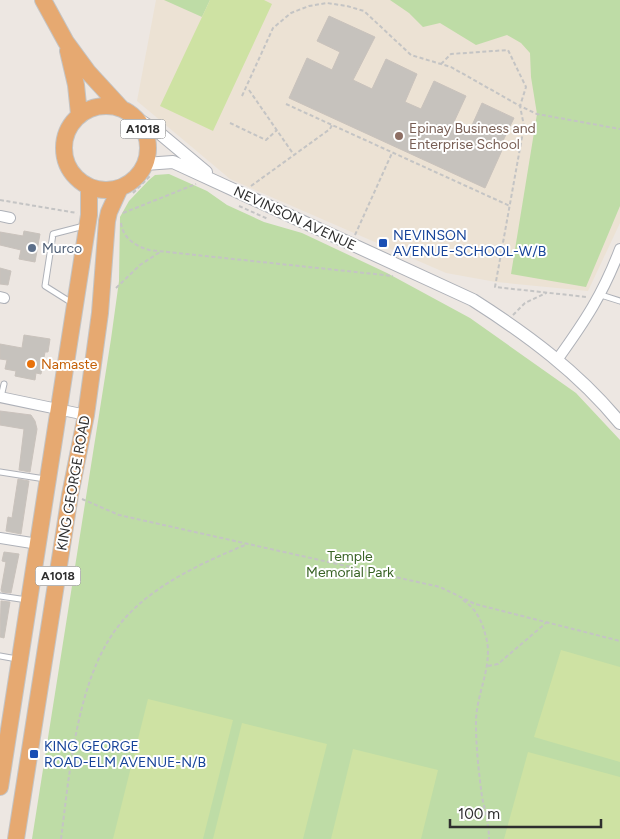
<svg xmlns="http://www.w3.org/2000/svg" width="620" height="839" font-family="Figtree,sans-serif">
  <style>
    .education { fill: #ece2d4 }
    .green { fill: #bedca6 }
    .pitch { fill: #cee2a3 }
    .building { fill: #c6c2bd; stroke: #c9c2bc }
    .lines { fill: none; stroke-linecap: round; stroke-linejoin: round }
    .service-casing { stroke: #aeb1b8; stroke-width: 7 }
    .minor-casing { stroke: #aeb1b8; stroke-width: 12 }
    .tertiary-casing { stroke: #aeb1b8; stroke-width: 14 }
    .trunk-casing { stroke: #c4c4c4; stroke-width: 18 }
    .path { stroke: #c4c4c4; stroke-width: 2; stroke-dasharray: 4 2.5; stroke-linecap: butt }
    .service { stroke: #fff; stroke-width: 5 }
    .minor { stroke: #fff; stroke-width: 10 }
    .tertiary { stroke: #fff; stroke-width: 12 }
    .trunk { stroke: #e6a971; stroke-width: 16 }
    .education-dot { fill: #8d6e63; stroke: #fff; stroke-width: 2 }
    .transit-dot { fill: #1a4fb4; stroke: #fff; stroke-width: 2 }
    .service-dot { fill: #5c6f8a; stroke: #fff; stroke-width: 2 }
    .food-dot { fill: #e8710a; stroke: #fff; stroke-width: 2 }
    .labels { text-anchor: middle; stroke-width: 4; stroke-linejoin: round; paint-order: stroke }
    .shield { fill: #fff; stroke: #6d6d6d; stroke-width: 1 }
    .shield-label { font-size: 12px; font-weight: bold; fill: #2e2e2e }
    .education-label { font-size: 14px; fill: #785e54; stroke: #fff; text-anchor: start }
    .street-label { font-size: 14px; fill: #2e2e2e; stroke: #fff }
    .transit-label { font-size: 14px; fill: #164399; stroke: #fff; text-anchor: start }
    .service-label { font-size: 14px; fill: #4e5e75; stroke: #fff; text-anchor: start }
    .food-label { font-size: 14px; fill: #c56008; stroke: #fff; text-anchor: start }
    .park-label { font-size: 14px; fill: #396325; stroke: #fff }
  </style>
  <rect width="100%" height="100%" fill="#ede7e2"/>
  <path class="education" d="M156,0H620V223L588,291L496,282L446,273L230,179L137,101Z"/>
  <path class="green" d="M164,0H210L202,17Z
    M390,0H620V206L586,287L511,274L537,114L531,77L530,53L521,43L507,35L476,45L440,23L423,27L409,13Z
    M169,174L207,191L227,205L264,222L302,233L387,273L470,318L576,393L620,440V839H32L111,339L119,281L120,217L129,201L149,180L155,175Z"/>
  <path class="pitch" d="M210,0H264L272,4L213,131L160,106Z
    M561,650L620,667V762L534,737Z
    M148,699L233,720L203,839H113Z
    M242,723L327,744L303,839H213Z
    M353,749L438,770L421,839H331Z
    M528,752L620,777V839H504Z"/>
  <path class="building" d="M329,16L375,37L353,80L372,89L386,59L417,74L405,102L421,109L434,81L466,96L453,124L469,132L482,103L514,118L500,147L503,148L485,188L289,98L307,58L332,70L340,52L317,41Z
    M24,231L40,234L35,262L19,259L21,250L0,245V232L23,236Z
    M0,268L11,271L8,285L0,284Z
    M24,335L50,339L48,352H45L41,374L36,373L35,380L15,376L16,371L5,369L7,360L0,359V344L22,348Z
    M0,411L31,415L35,421L37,429L30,472L19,470L24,429L0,425Z
    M18,479L29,481L21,534L6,531L8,517L12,518Z
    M4,552L19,554L11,593L2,592L1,590L6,562L2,561Z
    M1,601L10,602L4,638L0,637Z"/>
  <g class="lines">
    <g class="service-casing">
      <path id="service" d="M601,295L620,301
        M72,303L45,286L53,234L84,226
        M1,397L4,384
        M0,472L45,479
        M0,596L27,600
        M0,656L17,659"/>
    </g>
    <g class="minor-casing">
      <path id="minor" d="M0,216L10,218
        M0,297L4,298
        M557,360C585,321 603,294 620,249
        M0,397L86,415
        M0,538L38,544"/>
    </g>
    <g class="tertiary-casing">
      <path id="tertiary" d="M134,117L157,131L206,172
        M145,164L173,162L473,300C528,335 579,373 620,423"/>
    </g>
    <g class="trunk-casing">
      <path id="trunk" d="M43,0L66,42L88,72L122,109
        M68,51L76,85L79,114
        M64 148a42 42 0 1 1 84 0a42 42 0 1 1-84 0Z
        M0,787L89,215V187
        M16,839L70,495L86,415L100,313L107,221L109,212L120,188"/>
    </g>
    <path class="path" d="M441,64L451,54L508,50L526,87L520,106L537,114L620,129
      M249,90L294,155
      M242,96L273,28L291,13L309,6L327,3L347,6L364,11L411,55L451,67L520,106L524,126L495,287L587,297
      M286,104L510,206
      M230,123L266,140L277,130
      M251,186L330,129L332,125
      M133,193L151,175
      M0,200L77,213
      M239,206L268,219
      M123,213L196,184
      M121,223C123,238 135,246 149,250L393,276
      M355,235L392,153
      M116,288L140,265L160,252
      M513,315L525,303L546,293
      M82,499L119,515L440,587L475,604L620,641
      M463,600C478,610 483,624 487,641C492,670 475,696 476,725C476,749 479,773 482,797C485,811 489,825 489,839
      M488,666L498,664L547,622
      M61,839C69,777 76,691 110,638C139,591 197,565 245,545"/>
    <use href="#service" class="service"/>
    <use href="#minor" class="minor"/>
    <use href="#tertiary" class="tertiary"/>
    <use href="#trunk" class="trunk"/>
  </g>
  <circle class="education-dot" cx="399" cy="136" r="5"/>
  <g class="transit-dot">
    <rect x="378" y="238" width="10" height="10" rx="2.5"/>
    <rect x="29" y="749" width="10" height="10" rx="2.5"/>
  </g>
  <circle class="service-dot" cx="32" cy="248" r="5"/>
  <circle class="food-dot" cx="31" cy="364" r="5"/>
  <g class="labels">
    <g class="shield">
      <rect x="120.5" y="119.5" width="45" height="19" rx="4"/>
      <rect x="35.5" y="566.5" width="45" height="19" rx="4"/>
    </g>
    <g class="shield-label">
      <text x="143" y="133">A1018</text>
      <text x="58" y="580">A1018</text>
    </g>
    <g class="education-label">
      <text x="409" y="133">Epinay Business and<tspan x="409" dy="16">Enterprise School</tspan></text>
    </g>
    <g class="street-label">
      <text transform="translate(295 218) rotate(25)" y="5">NEVINSON AVENUE</text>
      <text transform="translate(73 483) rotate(-80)" y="5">KING GEORGE ROAD</text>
    </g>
    <g class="transit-label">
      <text x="393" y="240">NEVINSON<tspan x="393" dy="16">AVENUE-SCHOOL-W/B</tspan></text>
      <text x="44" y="751">KING GEORGE<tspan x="44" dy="16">ROAD-ELM AVENUE-N/B</tspan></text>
    </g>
    <g class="service-label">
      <text x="42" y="253">Murco</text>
    </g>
    <g class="food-label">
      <text x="41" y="369">Namaste</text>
    </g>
    <g class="park-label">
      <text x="350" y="561">Temple<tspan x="350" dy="16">Memorial Park</tspan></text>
    </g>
  </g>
  <path d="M450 819v8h151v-8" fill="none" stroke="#2e2e2e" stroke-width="2.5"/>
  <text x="458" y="819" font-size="15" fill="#2e2e2e" stroke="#ffffff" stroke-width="4" paint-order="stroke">100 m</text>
</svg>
